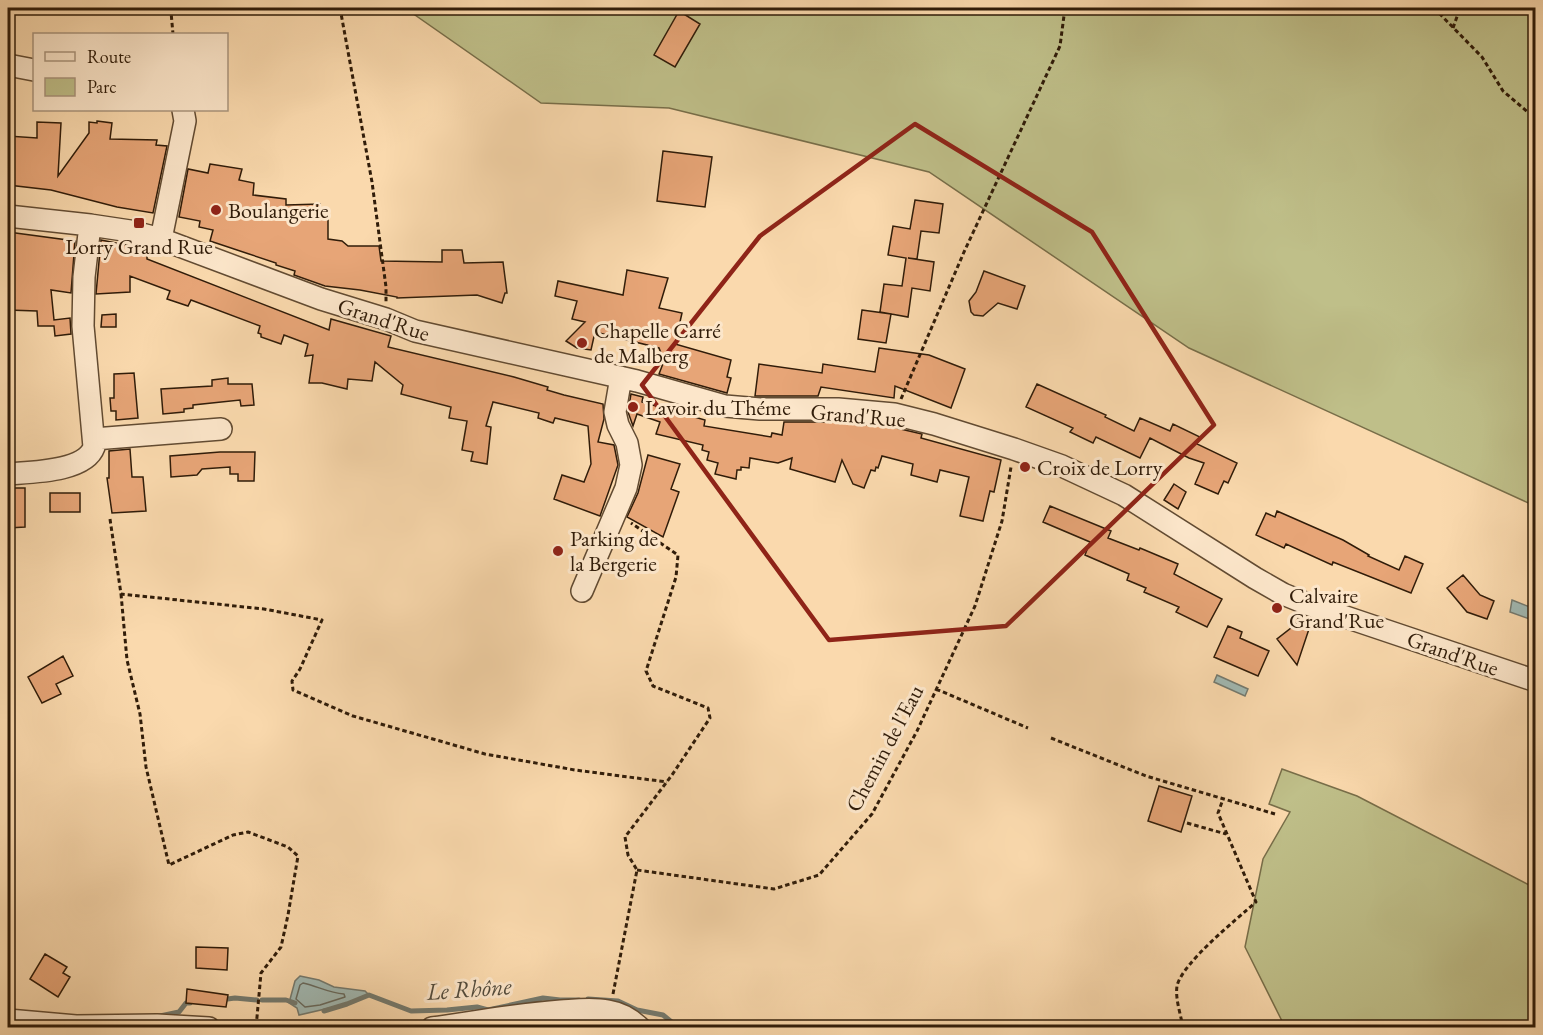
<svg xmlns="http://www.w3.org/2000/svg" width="1543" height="1035" font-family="'EB Garamond',serif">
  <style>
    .green { fill: #bfbf89; stroke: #786e49; stroke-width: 1.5 }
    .water { fill: #a1b9b3; stroke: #747a6f; stroke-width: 1.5 }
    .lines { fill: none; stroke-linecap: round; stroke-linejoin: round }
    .shore { stroke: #686a5e; stroke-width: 1.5 }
    .stream { stroke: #747a6f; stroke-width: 5 }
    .building { fill: #e7a577; stroke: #301c09; stroke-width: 1.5 }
    .minor-casing { stroke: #624b32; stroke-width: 24 }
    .path { stroke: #301c09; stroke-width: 3; stroke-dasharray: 4.5 3; stroke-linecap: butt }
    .minor { stroke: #fce6ca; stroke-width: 21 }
    .marked { fill: none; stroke: #8f2418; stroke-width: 4.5; stroke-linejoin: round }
    .poi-dot { fill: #8f2418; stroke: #fce6ca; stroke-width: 2 }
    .labels { text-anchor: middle; stroke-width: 6; stroke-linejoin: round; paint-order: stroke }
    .poi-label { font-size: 22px; fill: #301c09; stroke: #fce6ca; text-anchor: start }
    .street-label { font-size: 22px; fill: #301c09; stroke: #fce6ca }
    .water-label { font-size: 24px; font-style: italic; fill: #524b3c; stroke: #fce6ca }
  </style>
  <rect width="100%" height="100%" fill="#fad9ad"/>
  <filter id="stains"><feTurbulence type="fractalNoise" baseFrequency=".00333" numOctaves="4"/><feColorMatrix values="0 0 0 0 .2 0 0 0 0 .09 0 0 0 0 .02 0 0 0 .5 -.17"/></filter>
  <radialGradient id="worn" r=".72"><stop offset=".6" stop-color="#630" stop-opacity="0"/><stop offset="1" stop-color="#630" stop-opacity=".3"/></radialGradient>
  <path class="green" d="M405,8H1535V506L1189,348L929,172L669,108L541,103Z
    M1282,769L1357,796L1535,888V1027H1285L1245,947L1263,859L1290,812L1269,804Z"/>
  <path class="water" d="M1512,600L1535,609V621L1510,612Z
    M1217,675L1248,689L1245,696L1214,682Z
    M300,976L319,980L334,987L365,991L369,995L347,1004L299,1015L297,1008L289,1003L295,981Z"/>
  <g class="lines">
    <path class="shore" d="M303,983C317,986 329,993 344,994L345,997L320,1005L305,1007L296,999L300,985Z"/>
    <path class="stream" d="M588,999L618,1001L637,1010L663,1015L679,1028
      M220,1000L235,998L257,1000
      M262,1000H286L295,1003
      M324,1011L347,1004L369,995L411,1011L447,1010L477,1007L488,1010L543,998L560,1000H579
      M160,1016L179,1012L186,1003H190"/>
  </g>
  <path class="building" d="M679,11L700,24L675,67L654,55Z
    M97,121L112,123L110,139L157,140L156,145L167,146L153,213L117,207L51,190L8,185V136L37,138V122L61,123L58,176L89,133V122L97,123Z
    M663,151L712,157L705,207L657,201Z
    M210,164L242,169L239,180L254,183L253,195L286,199V205L320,204L319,213H328V239L342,241L348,246H379L381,261L442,262V250H462L464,263L503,262L507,293H505L502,303L477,295L397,298V297L360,290L325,286L294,275L295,271L276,265V263L210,241L213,230L199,227L200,221L179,217L188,169L208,173Z
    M915,200L943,204L939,233L921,231L917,259L908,258L934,262L930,291L912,288L908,317L880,312L884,284L902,286L906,258L888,255L893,226L910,229Z
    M8,232L75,241L71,293L51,290L54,320L70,318L71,334L55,336L54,326H38L37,311L8,310Z
    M101,240L147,249V259L329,330L331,319L391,336L388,347L514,377L548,387L547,390L564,395L603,404L604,419L598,442L614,445L618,465L600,516L554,499L562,475L584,482L591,464L588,426L555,418L553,423L538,418L539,413L493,402L486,426L491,427L487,464L471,461L473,452L462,450L467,421L449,418L451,407L401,394L403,385L375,362L372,381L348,379L347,389L322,383H309L313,355L305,356L308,344L284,335L281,344L261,337V334L258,333L260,326L191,300L188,306L167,299L170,291L130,276V292L96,294Z
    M627,270L668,278L659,308L682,313L675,344L731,360L727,377L731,378L727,393L659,374L664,361L659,348L595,332L591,350L577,348L566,341L585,322L572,319L577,301L555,296L558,281L623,295Z
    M984,271L1025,286L1017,309L998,303L983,316L974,315L971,312L969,301L976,292Z
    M862,310L891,314L886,343L858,339Z
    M116,314V327H101L102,315Z
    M879,348L929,355L965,369L951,408L895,386L894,398L821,387L818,396H755L759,364L822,373L823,364L875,372Z
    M134,373L138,418L116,420V411H111L110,398H114V374Z
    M228,378V384H252L254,405L241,406L240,400L193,405V408L184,409V412L163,414L161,389L212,386V380Z
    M1037,384L1106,415L1105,417L1134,431L1140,418L1170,431L1173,424L1200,437L1197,444L1237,463L1228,483L1224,481L1218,494L1195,484L1204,463L1189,458L1150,438L1140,458L1096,437L1093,443L1070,432L1073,428L1026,407Z
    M631,394L643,397L642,402L705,420L704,426L771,437L772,433L782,435L784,422H837L892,427L922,434L921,438L1001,460L994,492L990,491L983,521L960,516L969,477L940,470L937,482L911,475L913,464L882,456L878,468L876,467L875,471L871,470L864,488L853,484L842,460L835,482L790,469L792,458L778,463L750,458L749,468L741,467V470H737L736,479L715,474L718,463L707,460L709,452L702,450L703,445L656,434L660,422L637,414L633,426L628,412Z
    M130,449L132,477H143L146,511L112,513L107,478H109V451Z
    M220,452H255L254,481H238V474H230V467L202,469L197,475L171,477L170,456Z
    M648,455L680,464L671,489L679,492L663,537L627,517L638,493Z
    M1174,484L1186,492L1178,509L1164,500Z
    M8,488H25V527L8,528Z
    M50,493H80V512H50Z
    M1050,506L1111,531L1108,538L1139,550L1140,548L1178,564L1174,574L1222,599L1207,627L1176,612L1179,607L1144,592L1146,588L1127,580L1129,574L1085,555L1090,542L1043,522Z
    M1277,511L1343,540L1369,555L1368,556L1399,570L1405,556L1423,564L1411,593L1333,562L1332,565L1286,544L1284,548L1256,535L1266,513L1275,517Z
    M1463,575L1480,595L1494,601L1487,619L1467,612L1447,588Z
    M1298,618L1311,623L1297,665L1277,639L1296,624Z
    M1228,626L1242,632L1240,638L1269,651L1258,676L1214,657Z
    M63,656L73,676L56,684L61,694L42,703L28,677Z
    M1159,786L1192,796L1181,832L1148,821Z
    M196,947L228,948L227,970L196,968Z
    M45,954L67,967L63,973L70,977L58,997L30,979Z
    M187,989L228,995L226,1007L186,1003Z"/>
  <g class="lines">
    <g class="minor-casing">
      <path id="minor" d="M8,65L34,70
        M8,216L90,225L130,231L161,239L321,299L386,319L415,331L637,381L725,406L760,409H838L894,414L934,424L1014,449L1062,466L1124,495L1255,578L1283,594L1310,605L1536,681
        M161,239L185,121L183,110
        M94,439L221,429
        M8,474C31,472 85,472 94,447L83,326L84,277L90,225
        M582,591L626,488L631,465L627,443L618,425L615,412L621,377
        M8,1020L76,1026L157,1025L209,1028
        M432,1028C475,1022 518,1014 561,1011C577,1010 592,1008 608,1011C620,1013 631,1019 640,1028"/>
    </g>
    <path class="path" d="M172,8L171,12L173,34
      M340,8L372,182L386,287V302
      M1434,8L1482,57L1503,91L1536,119
      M1453,28L1460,8
      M901,399L964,252L1060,46L1065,8
      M110,519L121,594L264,609L322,620L300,669L292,681L293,690L353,716L485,754L575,770L667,782
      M121,594L127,660L140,714L146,767L169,865L233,835L248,832L288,847L298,856L288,915L281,947L261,973L256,1028
      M936,689L1028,728
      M1051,738L1146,776L1275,814
      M1187,823L1226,834
      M637,870L774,889L819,875L872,814L917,731L975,606L1002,521L1011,467
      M613,994L637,870L628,855L625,837L672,775L710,718L708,708L653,686L646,671L676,577L678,555L631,523
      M1183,1028C1181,1015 1175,999 1177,986C1182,963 1237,919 1256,902L1218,813L1223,799"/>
    <use href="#minor" class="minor"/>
  </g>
  <path class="marked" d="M915,124L1092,232L1214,425L1006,626L829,640L642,385L760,236Z"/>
  <g class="poi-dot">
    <circle cx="216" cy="210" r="6"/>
    <rect x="133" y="217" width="12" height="12" rx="3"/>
    <circle cx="582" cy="343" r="6"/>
    <circle cx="633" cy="407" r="6"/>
    <circle cx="1025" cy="467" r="6"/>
    <circle cx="558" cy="551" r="6"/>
    <circle cx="1277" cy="608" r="6"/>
  </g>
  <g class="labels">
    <g class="poi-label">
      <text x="228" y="218">Boulangerie</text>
      <text x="139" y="254" text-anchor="middle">Lorry Grand Rue</text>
      <text x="594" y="338">Chapelle Carré<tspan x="594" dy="25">de Malberg</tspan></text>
      <text x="645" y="415">Lavoir du Théme</text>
      <text x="1037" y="475">Croix de Lorry</text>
      <text x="570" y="546">Parking de<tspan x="570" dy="25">la Bergerie</tspan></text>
      <text x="1289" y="603">Calvaire<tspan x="1289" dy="25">Grand'Rue</tspan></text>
    </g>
    <g class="street-label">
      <text transform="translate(384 319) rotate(18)" y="8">Grand'Rue</text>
      <text transform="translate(858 415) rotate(5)" y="8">Grand'Rue</text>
      <text transform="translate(1453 653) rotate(19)" y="8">Grand'Rue</text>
      <text transform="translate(884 748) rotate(-62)" y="8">Chemin de l'Eau</text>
    </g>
    <g class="water-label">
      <text transform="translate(469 989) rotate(-4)" y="8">Le Rhône</text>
    </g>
  </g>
  <rect width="1543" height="1035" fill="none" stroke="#fad9ad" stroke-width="30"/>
  <rect x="9" y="9" width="1525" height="1017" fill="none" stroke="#301c09" stroke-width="3"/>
  <rect x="15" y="15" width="1513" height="1005" fill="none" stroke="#301c09" stroke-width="1.5"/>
  <rect x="33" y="33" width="195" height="78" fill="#fce6ca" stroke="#aa957d" stroke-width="1.5"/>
  <rect x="45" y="52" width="30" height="9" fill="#fce6ca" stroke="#aa957d" stroke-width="1.5"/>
  <text x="87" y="63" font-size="18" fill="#301c09">Route</text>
  <rect x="45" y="78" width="30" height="18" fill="#bfbf89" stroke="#aa957d" stroke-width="1.5"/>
  <text x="87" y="93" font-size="18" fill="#301c09">Parc</text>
  <rect width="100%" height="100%" filter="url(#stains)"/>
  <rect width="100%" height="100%" fill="url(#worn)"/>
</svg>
